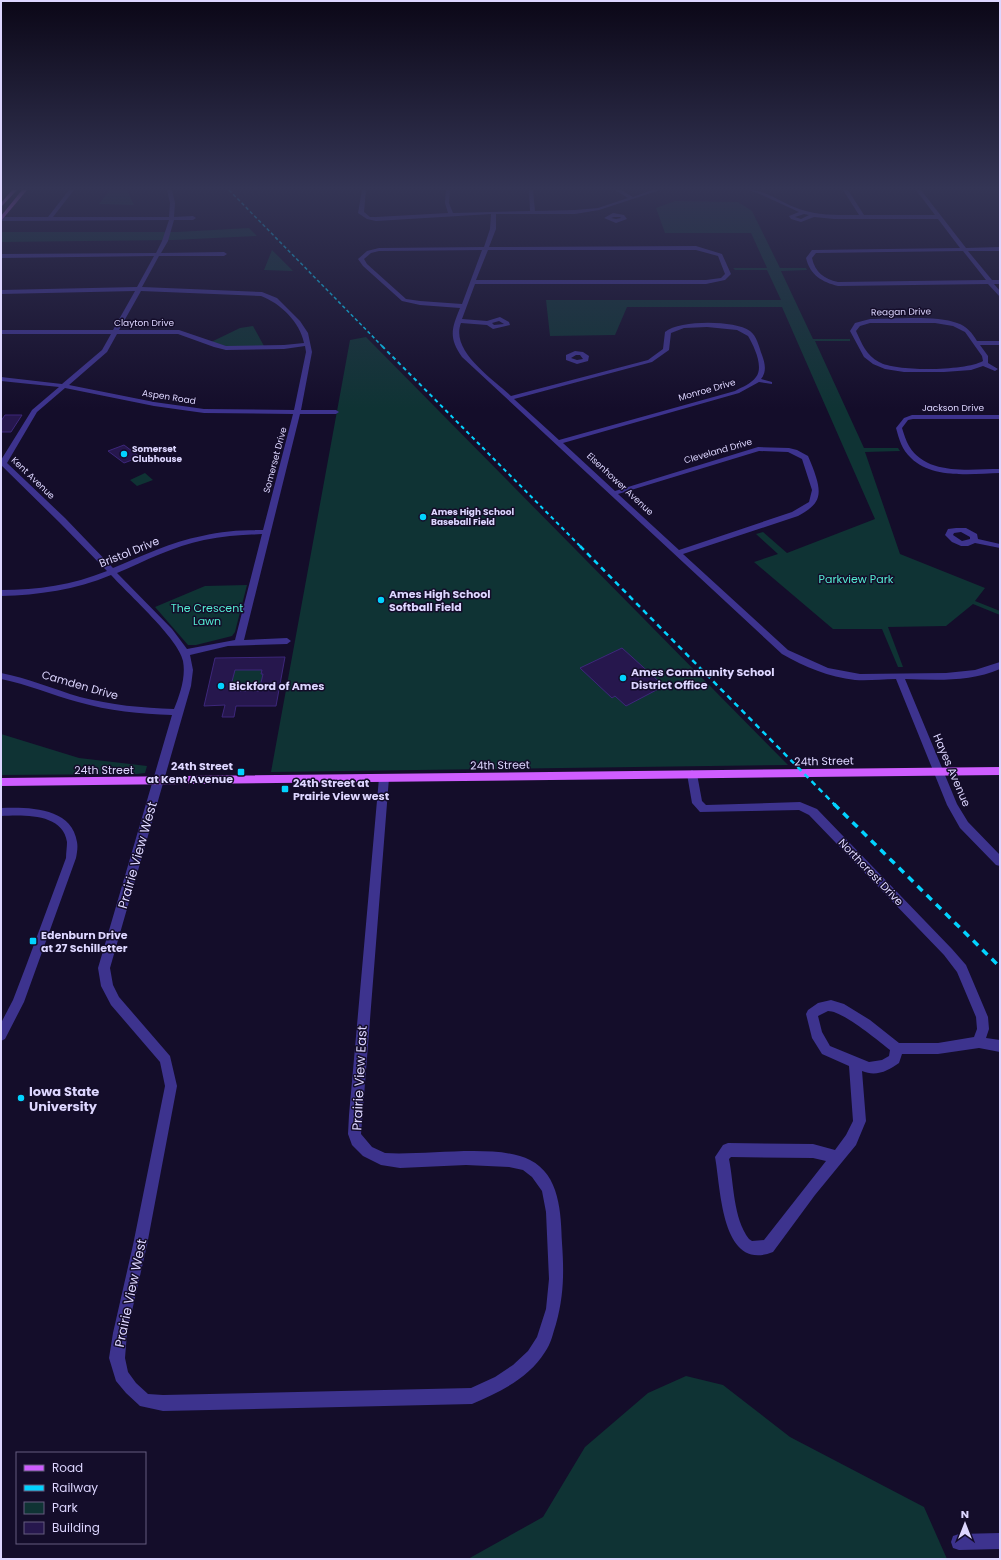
<svg xmlns="http://www.w3.org/2000/svg" width="1001" height="1560" font-family="Poppins,sans-serif">
  <style>
    .green { fill: #0f3334 }
    .building { fill: #26174d; stroke: #3d277b; fill-rule: evenodd }
    .lines { fill: none; stroke-linecap: round; stroke-linejoin: round }
    .minor { fill: #3d338e; fill-rule: evenodd }
    .major { fill: #ce5dff; fill-rule: evenodd }
    .rail-far3 { stroke: #02d3ff; stroke-width: 1.5; stroke-dasharray: 3.5 2.5; stroke-linecap: butt }
    .rail-far2 { stroke: #02d3ff; stroke-width: 2; stroke-dasharray: 4 3.5; stroke-linecap: butt }
    .rail-far1 { stroke: #02d3ff; stroke-width: 2.5; stroke-dasharray: 5.5 4.5; stroke-linecap: butt }
    .rail { stroke: #02d3ff; stroke-width: 3.5; stroke-dasharray: 7 6; stroke-linecap: butt }
    .poi-dot { fill: #02d3ff; stroke: #140d2a; stroke-width: 1.5 }
    .labels { text-anchor: middle; stroke-width: 3; stroke-linejoin: round; paint-order: stroke }
    .far-street-label { font-size: 9px; fill: #ddd6ff; stroke: #140d2a }
    .far-poi-label { font-size: 9px; font-weight: bold; fill: #ddd6ff; stroke: #140d2a; text-anchor: start }
    .street-label { font-size: 11px; fill: #ddd6ff; stroke: #140d2a }
    .park-label { font-size: 11px; fill: #54edd2; stroke: #140d2a }
    .poi-label { font-size: 11px; font-weight: bold; fill: #ddd6ff; stroke: #140d2a; text-anchor: start }
    .near-street-label { font-size: 13px; fill: #ddd6ff; stroke: #140d2a }
    .near-poi-label { font-size: 13px; font-weight: bold; fill: #ddd6ff; stroke: #140d2a; text-anchor: start }
  </style>
  <rect width="100%" height="100%" fill="#140d2a"/>
  <path class="green" d="M110,190H127L134,205L99,204Z
    M675,201L738,202L752,211L780,268H806L807,270L781,271L813,339H850V341H815L864,448H898L900,451L865,452L900,554L985,588L975,601L1000,611V615L973,604L946,626L888,627L903,667H898L882,629H833L754,562L778,554L756,534L763,532L787,553L875,519L782,307H627L615,335L550,336L546,300H781L767,270H735L733,268H767L751,233H665L656,208Z
    M249,228L257,236L173,240L1,242V232H177Z
    M272,250L293,271L264,270Z
    M253,326L264,346H225L211,342L240,328Z
    M366,337L788,765L271,772L350,340Z
    M145,473L153,480L137,486L130,480Z
    M247,585L235,632L232,636L196,645H188L155,607L205,586Z
    M231,670H262L261,674H263L259,691H240V689H230L232,682H228Z
    M1,734L79,758L147,766L145,773L137,774L1,775Z
    M686,1376L723,1385L790,1437L924,1507L947,1559H468L543,1517L585,1447L648,1393Z"/>
  <path class="building" d="M5,415H22L11,432H1V421Z
    M124,445L140,457L124,463L108,451Z
    M622,648L664,686L626,706L615,696L612,698L580,668Z
    M285,657L276,706H236L234,717H222L225,705L204,706L215,658ZM235,670H262L261,674H263L259,691H240L241,689H230Z"/>
  <g class="lines">
    <path class="minor" d="M69,190H74L53,217H169L170,203L167,190H172L175,203L174,217L193,216L196,218L193,220H174L168,241L161,253L224,252L227,254L224,256H159L142,287L262,292L277,298L300,321L308,333L312,352L301,410H336L339,412L336,414H300L244,640L287,638L291,641L287,644L228,646L190,655L193,670L191,686L110,968L113,985L119,997L170,1056L177,1086L147,1245L127,1333L125,1358L128,1372L136,1383L148,1394L163,1395L471,1388L495,1377L513,1365L528,1351L537,1337L546,1309L549,1279L546,1212L542,1191L532,1177L523,1170L509,1167L466,1165L400,1168L381,1165L363,1156L352,1145L348,1134L349,1115L379,778L384,774L389,778L361,1134L372,1147L385,1153C423,1156 498,1143 530,1160C560,1175 561,1213 562,1243C564,1272 564,1295 556,1324C553,1333 551,1344 545,1352C529,1378 500,1392 472,1404L163,1411L140,1406L126,1393L116,1381L109,1358L113,1333L133,1245L165,1086L160,1062L111,1005L101,986L98,968L172,715C140,714 109,711 78,702C52,695 27,684 1,679V673C28,678 53,689 80,697C111,705 142,708 174,709C180,694 186,677 183,661C179,639 128,594 111,575C75,590 39,595 1,596V590C38,590 72,585 107,571L59,522L1,465V460L32,410L59,387L1,381V377L62,384L102,350L111,334H1V330H113L135,291L1,294V290L137,287L154,256L1,258V254L156,253L162,241L169,220L1,221V217H48ZM141,291L261,296C280,303 300,322 304,343L284,345L226,346L179,330H119ZM117,334H178L214,347L226,350L284,349L305,346L306,352L294,410L204,409L154,402L69,385L107,352ZM65,388L154,406L204,413L293,414L263,530C243,530 222,531 202,536C171,542 142,556 113,568L65,518L7,463L37,412ZM262,534L235,640L187,649L172,629L117,573C145,561 174,546 204,540C223,536 243,535 262,534Z
      M362,190H366L364,212L370,217H376L448,213L445,203L446,190H450L449,203L453,213L530,211L529,190H533L535,211L575,210L598,208L628,198L615,190H621L633,197L652,190H660L599,210L575,214H496V229L489,247L696,246L722,254L731,274L725,280L706,284H475L462,319L487,321L500,317L509,322L510,325L493,329L487,325L461,323C450,351 492,378 511,396L648,360L663,349L665,332C680,320 734,320 750,331C757,336 759,347 762,355C765,363 767,372 761,379L772,382V384L759,382L739,393L563,443L615,491L758,447L789,448L797,450L808,456C811,463 814,470 816,477C823,499 816,506 798,516L683,554L788,650L828,668L860,674L946,673L975,670L1000,662V669C970,682 937,680 905,679L957,804L968,822L1000,855V866L996,865L960,828L947,805L896,679C882,679 869,681 855,680C829,677 805,667 782,654L462,357C448,337 452,328 460,308L420,305L402,301L363,266L358,259L367,251L379,248L484,247L490,229L491,214L376,221L367,219L358,213ZM482,250L462,304L420,301L406,299L367,264L364,259L371,253L379,251ZM488,250H696L718,256L725,274L721,278L706,280H476ZM499,321L504,324L494,325L492,323ZM707,327L737,330L748,336C754,346 764,367 756,377C751,384 742,387 735,391L559,440L514,399L652,362L669,350L671,333L684,328ZM759,451L788,452L802,459L812,490L809,502L792,512L679,550L618,494Z
      M748,190C766,190 778,201 794,207C815,216 836,215 859,215L843,190H848L864,215H935L916,190H921L966,248L1000,247V251H968L992,280H1000V284H994L1000,291V297L988,284L838,286C822,282 810,275 806,258L812,250L960,248L938,219H834L814,217L801,222L791,219L789,216L799,212L760,194ZM804,214L809,215L801,219L795,217ZM963,251L986,280L838,282C824,279 815,272 812,258L816,253Z
      M613,213L624,215L627,219L616,223L604,218ZM614,217H620L621,218L616,219L611,218Z
      M870,319C893,319 937,315 957,323C967,326 972,333 977,341H1000V345H980L988,356V363L998,369L995,371L983,366L971,370L944,372H904L885,369L873,364L864,357L850,331L855,323ZM870,323H935L953,326L965,332L982,356L983,361C966,371 896,372 879,362C866,355 862,344 856,331L860,326Z
      M575,351L583,352L589,356L588,361L577,364L566,360V355ZM576,355H580L583,359L577,360L571,358Z
      M912,415H1000V419H913L908,420L902,428C904,434 906,441 909,446C927,476 970,469 1000,469V473C972,474 932,479 911,458C902,450 899,439 896,428L904,418Z
      M956,528H966L977,534L978,539L1000,544V548L975,543L968,546H961L952,542L945,535L948,529ZM961,532L970,537V539L962,541L953,535L954,533Z
      M692,770L697,774L702,801L706,805L800,802L817,809L952,949L966,965L988,1017L989,1029L986,1038L1000,1040V1052L979,1048L938,1054H902L899,1063C888,1071 876,1077 862,1071L866,1121L856,1145L815,1195L773,1252C721,1273 721,1188 715,1157L723,1145L728,1143L813,1144L835,1150L846,1135L853,1121L849,1066L822,1054L812,1038L806,1014L808,1010L818,1003L831,1000L844,1004L870,1020L899,1043H938L974,1037L977,1029L976,1017L957,972L944,955L809,815L799,810L700,812L692,803L687,774ZM828,1011C843,1011 877,1040 890,1050L889,1056L882,1060L869,1062L830,1046L822,1032L818,1016ZM731,1157L813,1158L826,1161L764,1240L752,1241L749,1239C733,1218 734,1184 729,1159Z
      M1,808C28,807 72,807 77,842C78,847 77,853 76,858L24,1002L5,1039L1,1041V1023L13,1000L26,966L66,858C66,853 67,847 67,842C63,813 23,815 1,816Z
      M1000,1533V1549L959,1550L953,1548L951,1542L953,1536L959,1534Z"/>
    <path class="major" d="M12,190H17L1,207V203Z
      M22,190H27L1,221V216Z
      M1000,767V775L1,786V778Z"/>
    <path class="rail-far3" d="M229,190L383,347"/>
    <path class="rail-far2" d="M382,346L581,547"/>
    <path class="rail-far1" d="M580,546L835,805"/>
    <path class="rail" d="M834,804L1000,967"/>
  </g>
  <linearGradient id="sky" x2="0" y2="1"><stop stop-color="#0b0717"/><stop offset="0.46" stop-color="#343555"/><stop offset="1" stop-color="#343555" stop-opacity="0"/></linearGradient>
  <rect width="1001" height="409" fill="url(#sky)"/>
  <g class="poi-dot">
    <circle cx="124" cy="454" r="4"/>
    <circle cx="423" cy="517" r="4"/>
    <circle cx="381" cy="600" r="4"/>
    <circle cx="623" cy="678" r="4"/>
    <circle cx="221" cy="686" r="4"/>
    <rect x="237" y="768" width="8" height="8" rx="2"/>
    <rect x="281" y="785" width="8" height="8" rx="2"/>
    <rect x="29" y="937" width="8" height="8" rx="2"/>
    <circle cx="21" cy="1098" r="4"/>
  </g>
  <g class="labels">
    <g class="far-street-label">
      <text transform="translate(901 312) rotate(-1)" y="3">Reagan Drive</text>
      <text x="144" y="326">Clayton Drive</text>
      <text transform="translate(707 390) rotate(-16)" y="3">Monroe Drive</text>
      <text transform="translate(169 397) rotate(9)" y="3">Aspen Road</text>
      <text x="953" y="411">Jackson Drive</text>
      <text transform="translate(718 451) rotate(-16)" y="3">Cleveland Drive</text>
      <text transform="translate(275 460) rotate(-75)" y="3">Somerset Drive</text>
      <text transform="translate(33 478) rotate(44)" y="3">Kent Avenue</text>
      <text transform="translate(620 484) rotate(43)" y="3">Eisenhower Avenue</text>
    </g>
    <g class="far-poi-label">
      <text x="132" y="452">Somerset<tspan x="132" dy="10">Clubhouse</tspan></text>
      <text x="431" y="515">Ames High School<tspan x="431" dy="10">Baseball Field</tspan></text>
    </g>
    <g class="street-label">
      <text transform="translate(129 552) rotate(-22)" y="4">Bristol Drive</text>
      <text transform="translate(80 685) rotate(16)" y="4">Camden Drive</text>
      <text transform="translate(824 761) rotate(-1)" y="4">24th Street</text>
      <text transform="translate(500 765) rotate(-1)" y="4">24th Street</text>
      <text x="104" y="774">24th Street</text>
      <text transform="translate(952 770) rotate(67)" y="4">Hayes Avenue</text>
      <text transform="translate(871 872) rotate(46)" y="4">Northcrest Drive</text>
    </g>
    <g class="park-label">
      <text x="856" y="583">Parkview Park</text>
      <text x="207" y="612">The Crescent<tspan x="207" dy="13">Lawn</tspan></text>
    </g>
    <g class="poi-label">
      <text x="389" y="598">Ames High School<tspan x="389" dy="13">Softball Field</tspan></text>
      <text x="631" y="676">Ames Community School<tspan x="631" dy="13">District Office</tspan></text>
      <text x="229" y="690">Bickford of Ames</text>
      <text x="233" y="770" text-anchor="end">24th Street<tspan x="233" dy="13">at Kent Avenue</tspan></text>
      <text x="293" y="787">24th Street at<tspan x="293" dy="13">Prairie View west</tspan></text>
      <text x="41" y="939">Edenburn Drive<tspan x="41" dy="13">at 27 Schilletter</tspan></text>
    </g>
    <g class="near-street-label">
      <text transform="translate(137 855) rotate(-74)" y="5">Prairie View West</text>
      <text transform="translate(359 1078) rotate(-87)" y="5">Prairie View East</text>
      <text transform="translate(130 1293) rotate(-78)" y="5">Prairie View West</text>
    </g>
    <g class="near-poi-label">
      <text x="29" y="1096">Iowa State<tspan x="29" dy="15">University</tspan></text>
    </g>
  </g>
  <rect width="1001" height="1560" fill="none" stroke="#ddd6ff" stroke-width="4"/>
  <rect x="16" y="1452" width="130" height="92" fill="#140d2a" stroke="#645d7f"/>
  <rect x="24" y="1465" width="20" height="6" fill="#ce5dff" stroke="#645d7f"/>
  <text x="52" y="1472" font-size="12" fill="#ddd6ff">Road</text>
  <rect x="24" y="1485" width="20" height="6" fill="#02d3ff" stroke="#645d7f"/>
  <text x="52" y="1492" font-size="12" fill="#ddd6ff">Railway</text>
  <rect x="24" y="1502" width="20" height="12" fill="#0f3334" stroke="#645d7f"/>
  <text x="52" y="1512" font-size="12" fill="#ddd6ff">Park</text>
  <rect x="24" y="1522" width="20" height="12" fill="#26174d" stroke="#645d7f"/>
  <text x="52" y="1532" font-size="12" fill="#ddd6ff">Building</text>
  <g transform="translate(965 1524)" stroke="#140d2a" stroke-width="3" paint-order="stroke">
  <path d="M0-3L7 15L0 10L-7 15Z" fill="#ddd6ff"/>
  <text y="-6" font-size="11" font-weight="bold" text-anchor="middle" fill="#ddd6ff">N</text>
  </g>
</svg>
